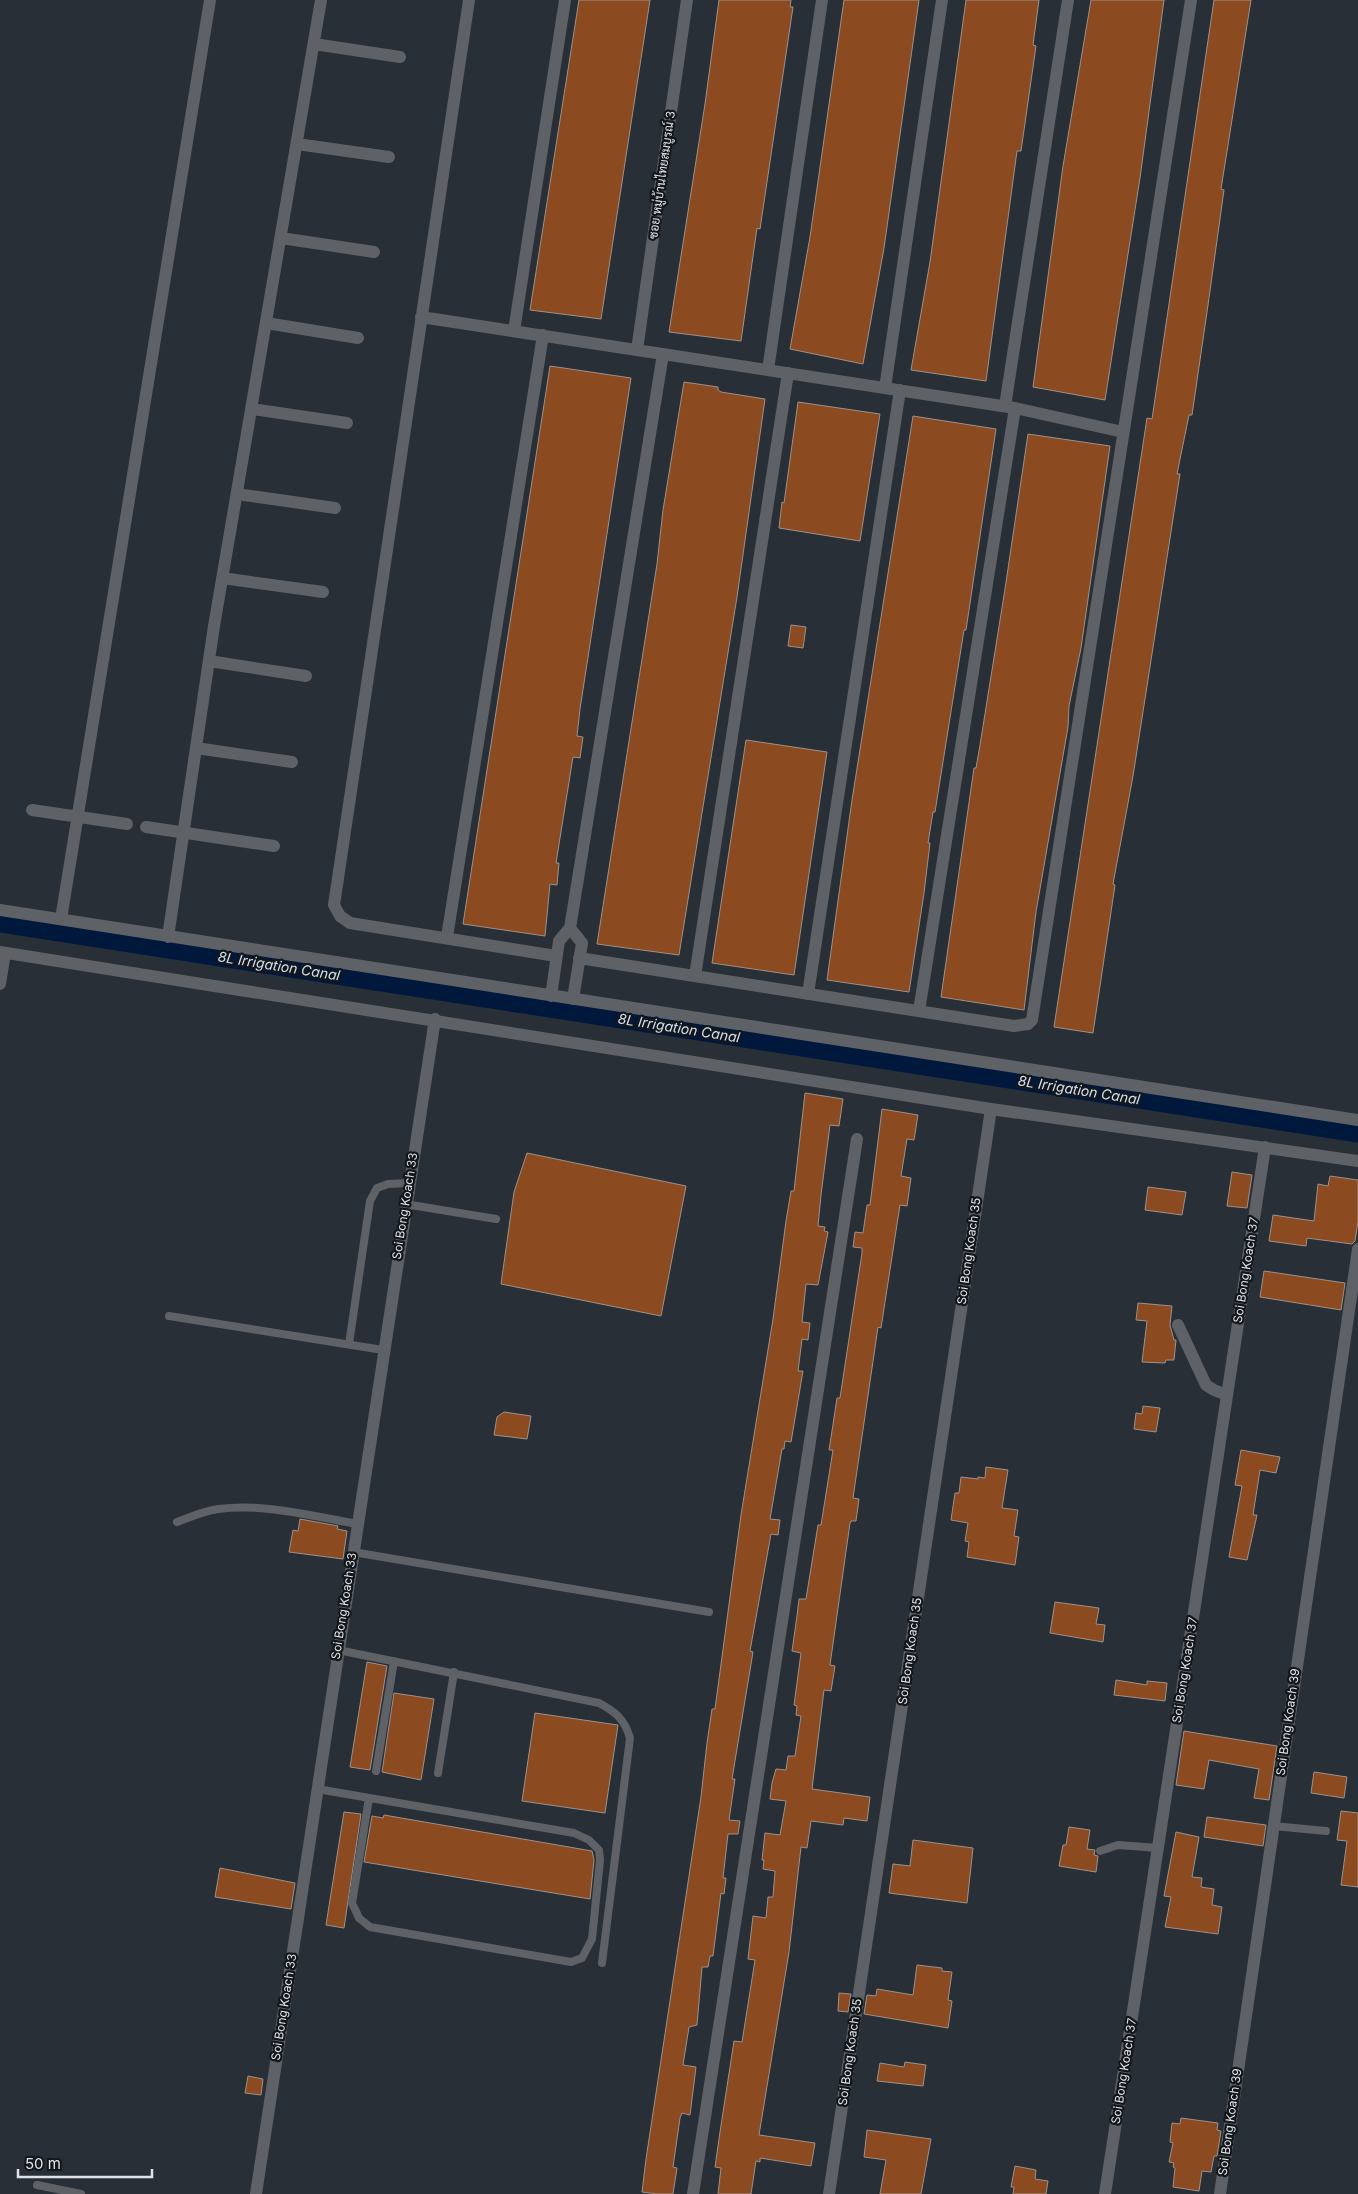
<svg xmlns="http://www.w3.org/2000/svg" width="1358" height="2194" font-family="Inter,Sarabun,sans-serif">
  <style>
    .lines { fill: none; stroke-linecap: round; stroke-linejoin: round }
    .canal { stroke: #00183c; stroke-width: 19 }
    .building { fill: #8b4a20; stroke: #9d928b }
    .lane { stroke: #5e6165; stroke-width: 8 }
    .street { stroke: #5e6165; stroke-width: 12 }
    .labels { text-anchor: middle; stroke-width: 4.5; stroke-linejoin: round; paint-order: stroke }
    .street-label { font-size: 12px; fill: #e0e4e9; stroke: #14171a }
    .water-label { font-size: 14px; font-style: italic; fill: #d0dff3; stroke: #14171a }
  </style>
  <rect width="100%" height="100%" fill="#292f37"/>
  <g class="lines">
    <path class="canal" d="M0,923L1358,1133"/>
  </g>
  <path class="building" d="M579,0H650L601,319L530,310Z
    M719,0H791L790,7H793L760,229L757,228L741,341L669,332L705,104Z
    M844,0H919L884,248L863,364L790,349L810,237Z
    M966,0H1039L1033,45L1036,46L1021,151H1017L986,381L911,370L930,262Z
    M1091,0H1164L1140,178L1105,400L1033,387L1063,166Z
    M1214,0H1251L1221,189L1224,190L1208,305L1192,415H1189L1177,474H1180L1133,776L1113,884L1115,885L1093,1033L1054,1027L1147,418L1152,419Z
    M550,366L631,378L580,709L577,736L583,737L580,758L573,757L556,863H559L557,885L550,884L545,936L463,924Z
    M684,382L718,387V390L721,392L765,399L737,597L679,955L597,944L657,564L663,510Z
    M798,402L880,414L860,541L779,528L782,502L784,503Z
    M913,416L996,429L966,630H964L935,812H933L928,843H930L924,893L909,992L827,980L852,800Z
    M1028,434L1110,446L1081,648L1069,706L1068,727L1036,912L1024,1010L941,997L974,768H976L980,745L1005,589Z
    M791,625L806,627L803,648L788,646Z
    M746,740L827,752L794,975L712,963Z
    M805,1093L843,1099L839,1126L830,1125L821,1195L818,1226L825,1227L824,1231L828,1232L818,1285L806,1284L802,1322L810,1323L808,1340L802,1339L798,1371H803L791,1442L785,1441L784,1449H782L770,1519L780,1520L778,1535L771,1534L750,1651L753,1652L732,1779H735L729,1820L740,1821L738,1834H728L723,1878H726L724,1894L721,1893L713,1956H710L708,1967H702L697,2025L689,2027L683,2065L696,2067L690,2115L682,2113L680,2118L673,2167L677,2168L673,2194H657L642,2192L646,2159L701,1797L707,1743L712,1709H715L741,1515L773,1319L786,1221L791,1191H794Z
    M882,1109L918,1115L914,1140L907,1139L901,1176L911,1178L907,1206L900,1205L881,1328L878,1327L853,1498L859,1499L856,1521H851L850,1523L830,1665L835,1666L831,1691L824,1690L812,1789L870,1797L867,1821L844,1818L843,1825L811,1821L807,1848L801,1847L789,1952L759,2135L815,2143L811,2166L760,2158V2162L756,2161L751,2194H718L721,2168L715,2167L720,2132L734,2041L742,2042L755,1960L748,1959L753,1916L766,1918L768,1897H773L775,1871L763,1869L764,1860H762L765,1833L780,1835L786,1801L770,1799L772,1783L776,1769L786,1770L788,1756H795L801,1716L796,1715L797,1706L794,1705L801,1653L792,1651L797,1616L799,1599H806L818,1525H821L833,1450H829L832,1431L837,1398H840L862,1253V1248L853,1247L855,1232L863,1233L867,1205H870Z
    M527,1153L686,1186L661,1316L501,1284L514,1192Z
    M1232,1172L1252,1175L1247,1208L1227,1206Z
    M1330,1176L1358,1180V1221L1355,1241L1352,1244L1307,1238L1306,1246L1269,1241L1273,1215L1314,1221L1318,1184L1328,1186Z
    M1148,1187L1186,1192L1182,1215L1145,1210Z
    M1264,1271L1345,1283L1341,1310L1260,1297Z
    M1138,1303L1172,1306L1170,1325L1174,1340H1176L1174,1360H1166L1165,1363L1142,1362L1147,1321L1136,1320Z
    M1143,1406L1160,1408L1156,1432L1134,1429L1136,1413L1142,1414Z
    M504,1412L531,1416L527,1439L494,1435L497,1417Z
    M1241,1450L1280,1457L1276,1473L1260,1470L1253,1515H1257L1247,1560L1229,1557L1242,1486L1235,1485Z
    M986,1467L1008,1470L1002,1508L1018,1510L1014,1536L1019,1537L1015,1565L967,1557L969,1542L965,1541L968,1523L951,1520L955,1493H959L961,1477L978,1479V1477L985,1478Z
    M300,1519L338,1526L337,1529L347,1531L343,1559L289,1552L293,1530L298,1531Z
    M1055,1602L1099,1608L1096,1624L1105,1625L1103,1642L1050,1633Z
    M367,1662L387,1666L370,1770L350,1767Z
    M1116,1680L1147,1685V1681L1167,1683L1165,1701L1114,1695Z
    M394,1693L434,1699L421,1780L382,1772Z
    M535,1713L618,1725L605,1813L522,1801Z
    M1184,1731L1277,1746L1269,1800L1254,1798L1259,1769L1231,1764L1209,1760L1204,1789L1176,1785Z
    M1314,1772L1347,1777L1344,1798L1311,1793Z
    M1341,1811L1358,1813V1887L1341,1885L1347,1841L1337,1840Z
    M344,1812L361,1814L344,1928L326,1925Z
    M384,1815L592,1851L594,1860L590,1899L364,1862L372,1816L383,1818Z
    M1207,1817L1266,1825L1263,1846L1204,1837Z
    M1069,1827L1090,1830L1087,1849L1095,1850L1094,1855L1098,1856L1096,1872L1059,1866L1063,1845H1066Z
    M1176,1832L1199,1837L1192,1877L1202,1878L1201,1887L1214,1889L1212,1905L1222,1907L1218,1934L1165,1927L1171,1897L1164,1896Z
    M913,1840L973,1848L967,1903L889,1893L893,1864L910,1866Z
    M220,1868L295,1883L291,1909L215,1897Z
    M917,1965L942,1968V1971L952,1972L948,2000L952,2001L948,2028L864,2014L867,1995L876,1996L877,1989L913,1995Z
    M839,1993L851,1994L848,2012L838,2011Z
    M905,2062L926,2065L923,2086L877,2081L880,2063L904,2067Z
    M248,2076L263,2079L261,2095L245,2093Z
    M1181,2118L1218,2123L1217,2130L1221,2131L1217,2156H1214L1211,2172L1202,2171L1199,2191L1173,2187L1175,2168L1173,2167L1174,2163L1169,2162L1173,2143L1170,2142L1172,2123L1180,2124Z
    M867,2130L931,2139L921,2194H880L886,2160L864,2157Z
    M1015,2166L1036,2170L1035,2179L1048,2181L1046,2194H1013L1014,2187H1011Z"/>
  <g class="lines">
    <path class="lane" d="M405,1204L496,1219
      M169,1316L383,1350
      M349,1344L370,1201L377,1188L388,1184L409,1183
      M177,1522C190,1517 204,1511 218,1509C264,1503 312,1516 357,1524
      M353,1552L709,1612
      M338,1650L599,1703C616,1712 625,1720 630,1738L602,1963
      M376,1771L394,1661
      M438,1773L454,1672
      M317,1789L574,1833L589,1840L599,1850L600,1860L592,1939L582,1958L571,1962L370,1927L359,1918L352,1903L369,1798
      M1273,1826L1326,1831
      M1100,1851L1118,1845L1158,1848
      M37,2185L81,2194"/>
    <path class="street" d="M469,0L334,905L340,916L350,923L556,956
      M314,44L400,57
      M297,144L389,157
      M281,238L374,252
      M421,317L1015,408L1123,432
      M266,323L358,338
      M514,331L565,0
      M637,350L687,0
      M768,370L822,0
      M885,388L942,0
      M1005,406L1068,0
      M252,409L347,423
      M237,494L335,508
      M222,578L323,592
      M209,661L306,676
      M196,748L292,762
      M32,810L127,824
      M146,827L274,846
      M0,910L1358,1120
      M61,919L210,0
      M570,928L582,943L573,999
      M168,937L214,626L321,0
      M447,937L543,335
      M0,952L991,1109L1358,1161
      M579,958L1014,1026L1028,1024L1032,1020L1191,0
      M695,976L788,373
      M0,984L5,953
      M808,994L900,390
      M551,996L559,941L570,928L663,354
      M919,1011L1015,408
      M1178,1325L1206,1385L1214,1390L1227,1395
      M256,2194L435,1019
      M693,2194L857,1139
      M829,2194L991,1109
      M1105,2194L1265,1147
      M1220,2194L1358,1249"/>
  </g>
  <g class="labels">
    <g class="street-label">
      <text transform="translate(662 175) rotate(-82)" y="4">ซอย หมู่บ้านไทยสมบูรณ์ 3</text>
      <text transform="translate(405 1206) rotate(-81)" y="4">Soi Bong Koach 33</text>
      <text transform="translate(969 1251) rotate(-82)" y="4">Soi Bong Koach 35</text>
      <text transform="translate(1246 1270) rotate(-81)" y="4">Soi Bong Koach 37</text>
      <text transform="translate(344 1606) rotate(-81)" y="4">Soi Bong Koach 33</text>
      <text transform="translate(910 1651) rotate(-82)" y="4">Soi Bong Koach 35</text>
      <text transform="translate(1185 1670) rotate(-81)" y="4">Soi Bong Koach 37</text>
      <text transform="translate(1288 1722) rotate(-82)" y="4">Soi Bong Koach 39</text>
      <text transform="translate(284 2007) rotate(-81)" y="4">Soi Bong Koach 33</text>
      <text transform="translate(850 2052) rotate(-82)" y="4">Soi Bong Koach 35</text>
      <text transform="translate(1124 2071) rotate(-81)" y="4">Soi Bong Koach 37</text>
      <text transform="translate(1230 2122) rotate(-82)" y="4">Soi Bong Koach 39</text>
    </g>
    <g class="water-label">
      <text transform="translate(279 966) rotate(9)" y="5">8L Irrigation Canal</text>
      <text transform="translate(679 1028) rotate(9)" y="5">8L Irrigation Canal</text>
      <text transform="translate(1079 1090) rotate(9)" y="5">8L Irrigation Canal</text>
    </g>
  </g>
  <path d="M18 2169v8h134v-8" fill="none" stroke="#e0e4e9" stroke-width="2.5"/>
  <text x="25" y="2169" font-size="15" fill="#e0e4e9" stroke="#14171a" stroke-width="4" paint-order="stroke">50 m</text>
</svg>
